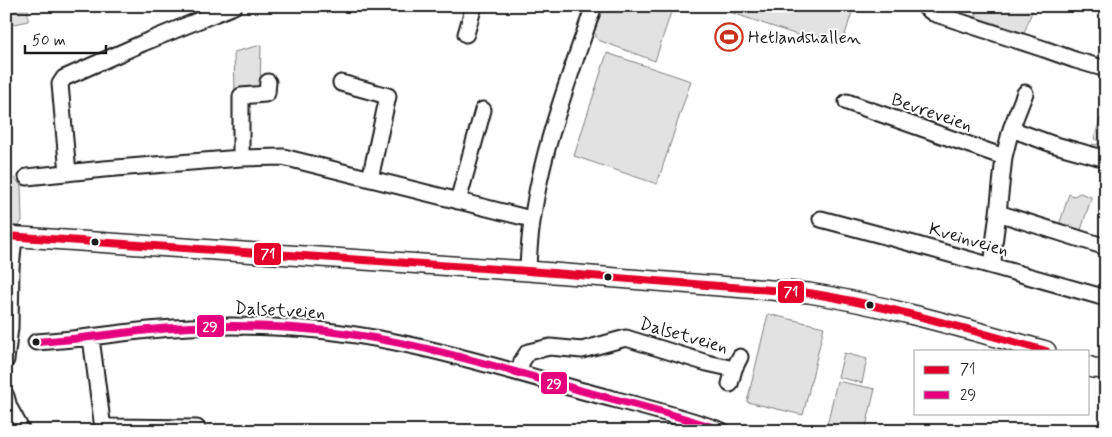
<svg xmlns="http://www.w3.org/2000/svg" width="1112" height="437" font-family="Mynerve,sans-serif">
  <style>
    .green { fill: #e2e2e2; stroke: #7f7f7f }
    .lines { fill: none; stroke-linecap: round; stroke-linejoin: round }
    .minor-casing { stroke: #1c1c1c; stroke-width: 19 }
    .major-casing { stroke: #1c1c1c; stroke-width: 22 }
    .minor { stroke: #fff; stroke-width: 15 }
    .major { stroke: #fff; stroke-width: 19 }
    .bus-1-casing { stroke: #fff; stroke-width: 11 }
    .bus-2-casing { stroke: #fff; stroke-width: 11 }
    .bus-1 { stroke: #e4002b; stroke-width: 8 }
    .bus-2 { stroke: #e5007d; stroke-width: 8 }
    .bus-dot { fill: #1c1c1c; stroke: #fff; stroke-width: 2 }
    .labels { text-anchor: middle; stroke-width: 4; stroke-linejoin: round; paint-order: stroke }
    .poi-label { font-size: 18px; fill: #1c1c1c; stroke: #fff; text-anchor: start }
    .street-label { font-size: 18px; fill: #1c1c1c; stroke: #fff }
    .line-badge { stroke: #fff; stroke-width: 2 }
    .badge-label { font-size: 14px; text-anchor: middle; font-weight: bold; fill: #fff }
  </style>
  <rect width="100%" height="100%" fill="#fff"/>
  <filter id="ink" filterUnits="userSpaceOnUse"><feTurbulence type="fractalNoise" baseFrequency=".02" numOctaves="2"/><feDisplacementMap in="SourceGraphic" scale="10" xChannelSelector="R" yChannelSelector="G"/><feConvolveMatrix kernelMatrix="1 2 1 2 8 2 1 2 1" color-interpolation-filters="sRGB"/></filter>
  <g filter="url(#ink)">
    <path class="green" d="M602,6H673L655,61L598,40L594,32Z
      M712,6H854L842,44L819,36L815,41Z
      M980,6H1034L1023,36L974,20Z
      M28,9V21L6,26V12Z
      M261,45L260,91H235L234,52Z
      M607,53L691,81L657,184L574,156Z
      M1102,118L1106,119V154L1090,152L1092,144L1097,145L1099,141L1094,139L1100,119Z
      M6,175L16,179L21,186L22,221L18,227L13,230L6,229Z
      M1080,193L1091,197V199L1080,233L1058,229L1069,194L1074,196Z
      M768,314L824,327L803,415L747,402Z
      M844,353L867,359L862,383L838,377Z
      M837,381L875,389L865,431H853L827,425Z"/>
    <g class="lines">
      <g class="minor-casing">
        <path id="minor" d="M926,6V8L933,13L1044,49L1075,60L1106,69
          M466,34L474,6
          M341,83L388,96L370,179
          M847,102L1004,157L998,213L994,244L993,265
          M1011,129L1025,93
          M1004,157L1011,129L1052,144L1106,159
          M241,158V96L265,94L267,93L268,82
          M68,173L60,84L64,78L143,43L234,6
          M27,177L104,169L241,158L283,157L531,219
          M458,201L483,110
          M998,213L1106,247
          M821,219L896,239L1106,298
          M528,271C530,179 564,92 594,6
          M91,338L102,421C104,425 107,427 111,427L197,428
          M36,342C74,340 111,334 149,330C190,326 232,325 273,327C373,330 470,359 565,386C617,401 671,412 722,431
          M6,360L10,328L11,268L14,237
          M519,373L522,361L528,352L550,347L582,350L626,338L707,363L734,369
          M730,384L734,369L740,357
          M6,396L9,407L22,431"/>
      </g>
      <g class="major-casing">
        <path id="major" d="M6,236L528,271L809,293C889,306 967,329 1046,351
          M1088,366L1093,368L1106,369"/>
      </g>
      <use href="#minor" class="minor"/>
      <use href="#major" class="major"/>
      <g class="bus-1-casing">
        <path id="bus-1" d="M6,236L528,271L809,293C889,306 967,329 1046,351"/>
      </g>
      <g class="bus-2-casing">
        <path id="bus-2" d="M36,342C74,340 111,334 149,330C190,326 232,325 273,327C373,330 470,359 565,386C617,401 671,412 722,431"/>
      </g>
      <use href="#bus-1" class="bus-1"/>
      <use href="#bus-2" class="bus-2"/>
    </g>
  </g>
  <defs>
    <g id="stadium-ring" transform="scale(1.4375)"><circle r="9.5" fill="#fff" stroke="#c8321e" stroke-width="1.5"/><path d="M0-5a6.5 5 0 1 0 0 10a6.5 5 0 1 0 0-10ZM-3.5-1.8h7v3.6h-7Z" fill="#c8321e"/></g>
  </defs>
  <g fill-rule="evenodd">
    <use href="#stadium-ring" x="729" y="37"/>
  </g>
  <g class="bus-dot">
    <circle cx="95" cy="242" r="4.5"/>
    <circle cx="608" cy="277" r="4.5"/>
    <circle cx="870" cy="305" r="4.5"/>
    <circle cx="36" cy="342" r="4.5"/>
  </g>
  <g class="labels">
    <g class="poi-label">
      <text x="748" y="43">Hetlandshallen</text>
    </g>
    <g class="street-label">
      <text transform="translate(932 112) rotate(19)" y="6">Bevreveien</text>
      <text transform="translate(969 239) rotate(16)" y="6">Kveinveien</text>
      <text transform="translate(280 310) rotate(3)" y="6">Dalsetveien</text>
      <text transform="translate(684 335) rotate(16)" y="6">Dalsetveien</text>
    </g>
  </g>
  <g class="line-badge">
    <rect x="253" y="242" width="29" height="24" rx="5" fill="#e4002b"/>
    <rect x="777" y="280" width="28" height="24" rx="5" fill="#e4002b"/>
    <rect x="196" y="314" width="29" height="24" rx="5" fill="#e5007d"/>
    <rect x="540" y="371" width="28" height="24" rx="5" fill="#e5007d"/>
  </g>
  <g class="badge-label">
    <text x="268" y="258">71</text>
    <text x="791" y="296">71</text>
    <text x="210" y="331">29</text>
    <text x="554" y="388">29</text>
  </g>
  <rect width="1112" height="437" fill="none" stroke="#fff" stroke-width="25"/>
  <rect x="12" y="12" width="1087" height="412" fill="none" stroke="#1c1c1c" stroke-width="2" filter="url(#ink)"/>
  <rect x="914" y="350" width="175" height="65" fill="#ffffff" stroke="#a4a4a4"/>
  <rect x="924" y="366" width="25" height="8" fill="#e4002b" stroke="#a4a4a4"/>
  <text x="960" y="374" font-size="15" fill="#1c1c1c">71</text>
  <rect x="924" y="391" width="25" height="8" fill="#e5007d" stroke="#a4a4a4"/>
  <text x="960" y="400" font-size="15" fill="#1c1c1c">29</text>
  <path d="M25 45v8h81v-8" fill="none" stroke="#1c1c1c" stroke-width="2.5"/>
  <text x="32" y="45" font-size="15" fill="#1c1c1c" stroke="#ffffff" stroke-width="4" paint-order="stroke">50 m</text>
</svg>
